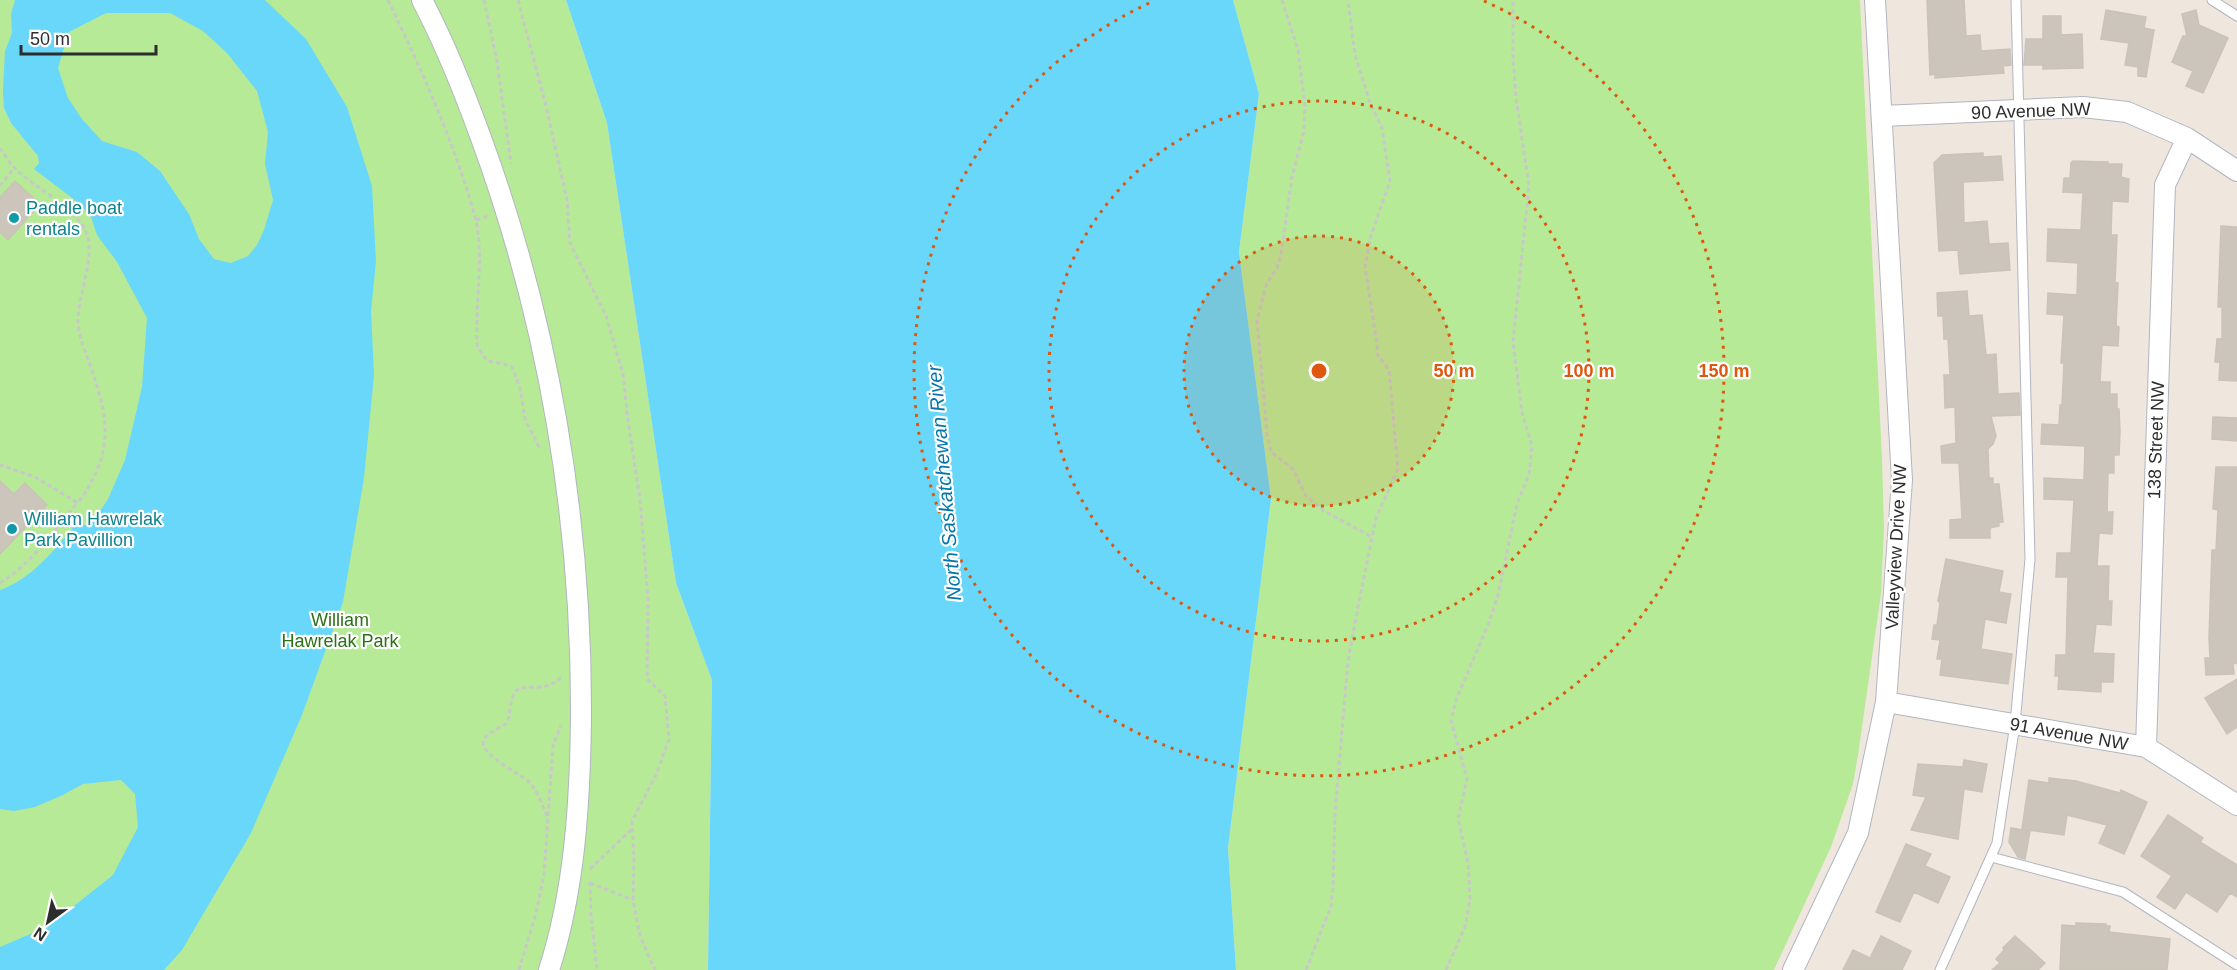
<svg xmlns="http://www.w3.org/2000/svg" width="2237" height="970" font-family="Arial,sans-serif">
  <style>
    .green { fill: #b6ea97 }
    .water { fill: #69d7f9; fill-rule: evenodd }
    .building { fill: #cbc5bc; stroke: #cbc3b7; stroke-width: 1.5 }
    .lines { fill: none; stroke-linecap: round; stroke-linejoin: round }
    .lane-casing { stroke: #b2b5c1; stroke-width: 11 }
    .street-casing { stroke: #b2b5c1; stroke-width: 22 }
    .path { stroke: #c8c8c8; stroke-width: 3; stroke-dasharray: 4.5 3; stroke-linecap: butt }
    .lane { stroke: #fff; stroke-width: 9 }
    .street { stroke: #fff; stroke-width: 20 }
    .ring { fill: none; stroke: #df570e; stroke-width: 3; stroke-dasharray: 3 6 }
    .culture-dot { fill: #0f9aa8; stroke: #fff; stroke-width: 2 }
    .labels { text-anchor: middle; stroke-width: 4.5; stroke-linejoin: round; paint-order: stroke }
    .street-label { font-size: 18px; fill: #2d2d2d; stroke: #fff }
    .culture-label { font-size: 18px; fill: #0d838f; stroke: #fff; text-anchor: start }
    .park-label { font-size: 18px; fill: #2b7115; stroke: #fff }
    .water-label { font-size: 20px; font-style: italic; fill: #0276ab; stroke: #fff }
    .centre { fill: #df570e; stroke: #fff; stroke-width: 3 }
    .ring-label { font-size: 18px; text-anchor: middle; font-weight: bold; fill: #df570e; stroke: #fff; stroke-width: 4.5; stroke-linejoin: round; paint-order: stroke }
  </style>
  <rect width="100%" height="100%" fill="#efe7de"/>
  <path class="green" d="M0,0H566L607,123L676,583L712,680L708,970H0Z
    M1233,0H1860L1882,459L1884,529L1881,594L1858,755L1853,784L1831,847L1774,970H1236L1228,848L1271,499L1239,252L1259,94Z"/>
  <path class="water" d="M15,0H265L306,39L347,107L372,186L376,261L371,311L374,375L364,478L343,602L302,715L251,833L182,950L164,970H0V947L35,932L65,913L113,875L138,827L135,794L121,780L83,784L63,795L35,807L14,811L0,809V590C32,579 55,549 76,524L86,525L93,522L108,499L125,460L142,387L147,318L117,262L97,235L91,217L76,201L34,169L39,163L38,156L11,123L4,108L3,92L5,51L12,33L11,14ZM106,13H170L203,31L227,53L257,91L268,132L265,164L273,200L264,230L257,245L248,256L231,263L214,259L199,239L189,214L160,171L137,152L102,141L82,119L68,98L58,68L69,32Z
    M566,0H1233L1259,94L1239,252L1271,499L1228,848L1236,970H708L712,680L676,583L607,123Z"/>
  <path class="building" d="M1927,0H1964L1966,36L1980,35L1981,51L2010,49L2011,65L2003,66L2004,73L1935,78V74L1930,75Z
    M2106,10L2146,17L2144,28L2154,30L2146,77L2138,76V67L2125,65L2129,43L2101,39Z
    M2196,10L2199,25L2228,38L2203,93L2186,86L2193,71L2172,62L2183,36H2187L2182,14Z
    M2043,16H2061V35L2082,34L2083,68L2043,69V65H2024L2026,39H2043Z
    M1983,153V157L2001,156L2003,180L1963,182L1964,223L1987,221L1989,244L2008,243L2010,270L1960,274L1958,250L1939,251L1934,163L1942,155Z
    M2073,161L2108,162V164H2122L2121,177L2129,179L2128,202L2112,201L2111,235H2117L2115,283H2118L2116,326L2119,327L2118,346L2102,345L2100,382H2110V394H2117V409H2119L2120,431L2119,455H2114V473H2108L2107,512H2113L2112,534L2099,533L2097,566H2109L2108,601H2112L2111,625L2096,624L2093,653L2114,654L2113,682H2101V692L2058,689L2059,676H2055L2056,655H2066L2068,577H2056L2057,553H2071L2074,500L2044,499V478L2084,480L2085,446L2041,444L2042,424L2059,425L2060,405H2062L2064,363H2061L2064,315L2047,314L2048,293L2077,295L2078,263L2047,261L2048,229L2081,230L2083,193L2063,192L2064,178H2070L2071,163Z
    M15,181L40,204L8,240L0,232V197Z
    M2221,226L2237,227V381L2219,380L2220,362H2215L2217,339H2222V307H2218Z
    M1967,291L1969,316L1982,315L1986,355L1996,354L1998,394L2019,393L2020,415L1991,416L1996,436L1993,444L1988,449L1989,478H1993V484H1999L2003,522H1999V526L1990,528V538H1950V520L1962,519L1959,463H1942L1941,446L1956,443L1955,407L1945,408L1944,375H1950L1948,339H1944L1943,316H1938L1937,293Z
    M2213,417L2237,418V441L2212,439Z
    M2216,467H2237V663L2233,664L2234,674L2206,675L2205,658H2210L2209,638L2212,550H2216L2218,510L2213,509Z
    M0,481L14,494L25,483L47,505L0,554Z
    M1946,559L2003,571L1999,592L2011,594L2006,623L1985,619L1981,649L2012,654L2008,684L1940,675L1942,659H1937L1940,640L1932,639L1934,625H1937L1940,603L1938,601Z
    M2237,679V727L2227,734L2205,698Z
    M1964,760L1987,764L1982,792L1964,789L1958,839L1911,830L1926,797L1913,795L1918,764L1963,767Z
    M2049,778L2076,781L2120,793L2121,790L2147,802L2124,854L2099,843L2107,825L2067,815L2064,835L2022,829L2029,780L2049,783Z
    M2168,815L2203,838L2200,842L2237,865V897L2230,893L2217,912L2186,892L2175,909L2157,897L2172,876L2141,856Z
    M2011,828L2030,831L2025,859L2018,857L2009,842Z
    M1906,844L1931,854L1925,866L1950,877L1938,903L1914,892L1900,922L1876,912Z
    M2076,923L2106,924V926H2110L2109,932L2170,939L2167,970H2060L2062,925L2076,926Z
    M1881,936L1911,951L1902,970H1843L1853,950L1870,958Z
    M2015,936L2045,963L2038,970H1992L2000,963L1996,959L2004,950L2003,948Z"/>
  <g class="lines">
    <g class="lane-casing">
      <path id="lane" d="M2212,0L2237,16
        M1991,857L2123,892L2237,965
        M1940,970L1997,843L2015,724L2030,559L2016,0"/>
    </g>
    <g class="street-casing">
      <path id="street" d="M422,0C445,44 464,91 481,138C549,323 582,521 581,718C580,802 575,889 549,970
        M1882,116L2083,107L2127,112L2187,138L2237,171
        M1886,702L2146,747L2237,805
        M2146,747L2165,185L2187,138
        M1793,970L1858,833L1886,702L1902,480L1875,0"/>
    </g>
    <path class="path" d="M388,0C422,71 455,144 476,220C484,260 475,303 477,344C487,370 495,358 512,367L520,388L525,419L540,449
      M484,0L497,61L511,164
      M518,0L545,102L567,200L570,243L606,316L623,374L628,421L640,499L648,599L647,679L665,696L669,739L656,775L632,821L634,860L633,900L640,936L655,970
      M1282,0L1298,50L1305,106L1304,131L1292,177L1281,254L1277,268L1267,283L1257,320L1267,435L1271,452L1293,469L1306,496L1324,511L1372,537
      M0,148C5,155 10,164 17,170C35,188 79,210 87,234C95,259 78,294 78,321C78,335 85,351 90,365C110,421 114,452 78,503L35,477L0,465
      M0,186L14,168
      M476,220L488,216
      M0,583C31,564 55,531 77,503
      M547,816C542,805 538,791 529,782C520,773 477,754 484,739C488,732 501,728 507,723C511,713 509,698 517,690C525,683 545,695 562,676
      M590,869L632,829
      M590,882L591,916L597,970
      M590,883L633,900
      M519,970L536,913L544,874L553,746L561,725
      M1306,970L1331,906L1333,886L1335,812L1348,661L1358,607L1376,518L1398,469L1389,370L1377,354V344L1365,267L1371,236L1390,181L1382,128L1370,103L1355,55L1348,0
      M1446,970L1465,927L1470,900L1468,862L1458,819L1467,779L1451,720L1456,700L1488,625L1498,595L1517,504L1529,474L1532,446L1522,413L1513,342L1529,186L1516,98L1513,56V0"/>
    <use href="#lane" class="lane"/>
    <use href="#street" class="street"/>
  </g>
  <circle cx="1319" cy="371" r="135" fill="#df570e" fill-opacity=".12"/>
  <g class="ring">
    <circle cx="1319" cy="371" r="135"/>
    <circle cx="1319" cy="371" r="270"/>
    <path d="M1484 1A405 405 0 1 1 1154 1"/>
  </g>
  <g class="culture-dot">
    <circle cx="14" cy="218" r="6"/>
    <circle cx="12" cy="529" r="6"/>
  </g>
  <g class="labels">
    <g class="street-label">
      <text transform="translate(2031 111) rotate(-2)" y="6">90 Avenue NW</text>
      <text transform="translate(2156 440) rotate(-88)" y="6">138 Street NW</text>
      <text transform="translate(1896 547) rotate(-87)" y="6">Valleyview Drive NW</text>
      <text transform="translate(2069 734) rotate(10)" y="6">91 Avenue NW</text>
    </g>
    <g class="culture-label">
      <text x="26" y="214">Paddle boat<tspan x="26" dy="21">rentals</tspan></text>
      <text x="24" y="525">William Hawrelak<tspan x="24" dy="21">Park Pavillion</tspan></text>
    </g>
    <g class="park-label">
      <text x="340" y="626">William<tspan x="340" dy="21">Hawrelak Park</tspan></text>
    </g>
    <g class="water-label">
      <text transform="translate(944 483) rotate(-95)" y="7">North Saskatchewan River</text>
    </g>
  </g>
  <circle cx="1319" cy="371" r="9" class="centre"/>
  <g class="ring-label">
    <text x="1454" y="377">50 m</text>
    <text x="1589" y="377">100 m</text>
    <text x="1724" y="377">150 m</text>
  </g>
  <g transform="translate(48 922) rotate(213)" stroke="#ffffff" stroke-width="4.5" paint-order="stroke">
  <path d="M0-4.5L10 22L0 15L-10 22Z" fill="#2d2d2d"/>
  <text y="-9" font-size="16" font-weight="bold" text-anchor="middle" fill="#2d2d2d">N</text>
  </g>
  <path d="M21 45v9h135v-9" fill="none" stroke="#2d2d2d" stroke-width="3"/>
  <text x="30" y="45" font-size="18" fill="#2d2d2d" stroke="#ffffff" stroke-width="4.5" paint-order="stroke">50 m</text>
</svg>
